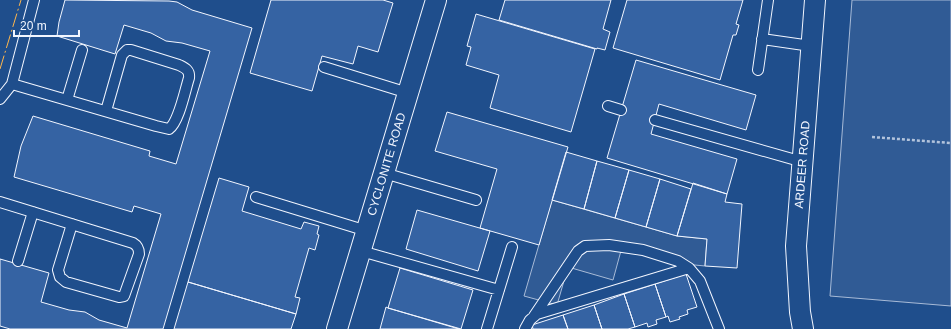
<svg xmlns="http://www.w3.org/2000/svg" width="951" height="329" font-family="Helvetica,sans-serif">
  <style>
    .parking { fill: #305b95; stroke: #a8bbd7 }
    .building { fill: #3563a3; stroke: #f2f6ff }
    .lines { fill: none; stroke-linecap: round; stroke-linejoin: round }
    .lane-casing { stroke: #f2f6ff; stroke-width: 12 }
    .street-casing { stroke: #f2f6ff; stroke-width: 22 }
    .path { stroke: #b3c4dc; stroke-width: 2.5; stroke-dasharray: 3 2; stroke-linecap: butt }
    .lane { stroke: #1f4e8c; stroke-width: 10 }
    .street { stroke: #1f4e8c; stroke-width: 20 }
    .power { stroke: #ffb74d; stroke-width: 1; stroke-dasharray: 14 3 2 3; stroke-linecap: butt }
    .labels { text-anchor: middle; stroke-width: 3; stroke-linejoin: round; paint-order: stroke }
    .street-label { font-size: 12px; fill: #f2f6ff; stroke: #1f4e8c }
  </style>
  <rect width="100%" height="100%" fill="#1f4e8c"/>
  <path class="parking" d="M852,0H951V306L830,296Z
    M552,200L677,236L707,239L705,266L674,263L622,247L613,280L568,267L557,305L524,296Z"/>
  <path class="building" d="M65,0L169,1L177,2L192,10L252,28L163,329H10L0,326V259L49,273L41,302L69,310L85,312L99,320L127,328L161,214L134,206L132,212L14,177L21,146L33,116L150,151L149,156L176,164L210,51L182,43L166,41L151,33L124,25L115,54L57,36L59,22Z
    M271,0H383L393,3L378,52L358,46L353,64L322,56L312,91L250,73Z
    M505,0H611L603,29L610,32L605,50L597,48V49L499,20Z
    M627,0H743L736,24L739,25L736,35H733L720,80L613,48Z
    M476,14L595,49L571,132L490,108L499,75L466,65L471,47L467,46Z
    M636,60L756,95L746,130L659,104L651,134L737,159L727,194L607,158Z
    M447,112L568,147L539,245L480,228L497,169L435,151Z
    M566,152L597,161L584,209L552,200Z
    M597,161L629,170L615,218L584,209Z
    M629,170L660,179L646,227L615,218Z
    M219,178L249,187L242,211L301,229L304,222L319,226L317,234L319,235L315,250L309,248L295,297L300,298L296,314L188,282Z
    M660,179L691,189L677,236L646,227Z
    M693,183L727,194L725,202L742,204L737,268L705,266L707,239L677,236Z
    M417,210L490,231L478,271L406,249Z
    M400,268L473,290L461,329L388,308Z
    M686,274L697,307L687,310L688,314L679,317L680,319L670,322L668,316L666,317L655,284Z
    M188,282L296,314L291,329H174Z
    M655,284L666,317L656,320L657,324L648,327L647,323L635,327L624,294Z
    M624,294L635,327L628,329H602L594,305Z
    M594,305L602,329H568L563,315Z
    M386,307L388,308L459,329H380Z
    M563,315L568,329H533L532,325Z"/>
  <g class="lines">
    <g class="lane-casing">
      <path id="lane" d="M762,39L811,46
        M324,67L408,93
        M758,70L768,0
        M12,84L156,126L169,129C179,122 185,90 189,78C190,70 185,68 179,65L131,50H127L122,55L106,111
        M0,99L12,84L34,0
        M67,100L82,50
        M608,106L621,110
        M655,120L803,162
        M384,173L476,200
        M256,197L367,231
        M0,202L133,243C138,246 139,249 139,254L124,296L119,297L66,282L60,277L58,270L72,224
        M361,251L499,290
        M18,261L33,212
        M534,316L578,251L585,246L609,245L643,250L678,261L689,268L700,281L719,329
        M487,329L512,247
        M525,329L530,320L537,314L689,268"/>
    </g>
    <g class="street-casing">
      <g id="street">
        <path id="s1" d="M337,329L436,0"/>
        <path id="s2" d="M803,329L800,312L796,246L815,0"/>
      </g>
    </g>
    <path class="path" d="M872,137L951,143"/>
    <use href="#lane" class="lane"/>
    <use href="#street" class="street"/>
    <path class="power" d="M0,69L21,0"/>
  </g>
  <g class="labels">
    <g class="street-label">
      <text dy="4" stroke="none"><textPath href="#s1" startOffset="172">CYCLONITE ROAD</textPath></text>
      <text dy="4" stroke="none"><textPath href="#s2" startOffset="165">ARDEER ROAD</textPath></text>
    </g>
  </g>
  <path d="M14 30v6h65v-6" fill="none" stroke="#f2f6ff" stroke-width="2"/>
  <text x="20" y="30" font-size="12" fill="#f2f6ff" stroke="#1f4e8c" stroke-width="3" paint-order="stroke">20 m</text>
</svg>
